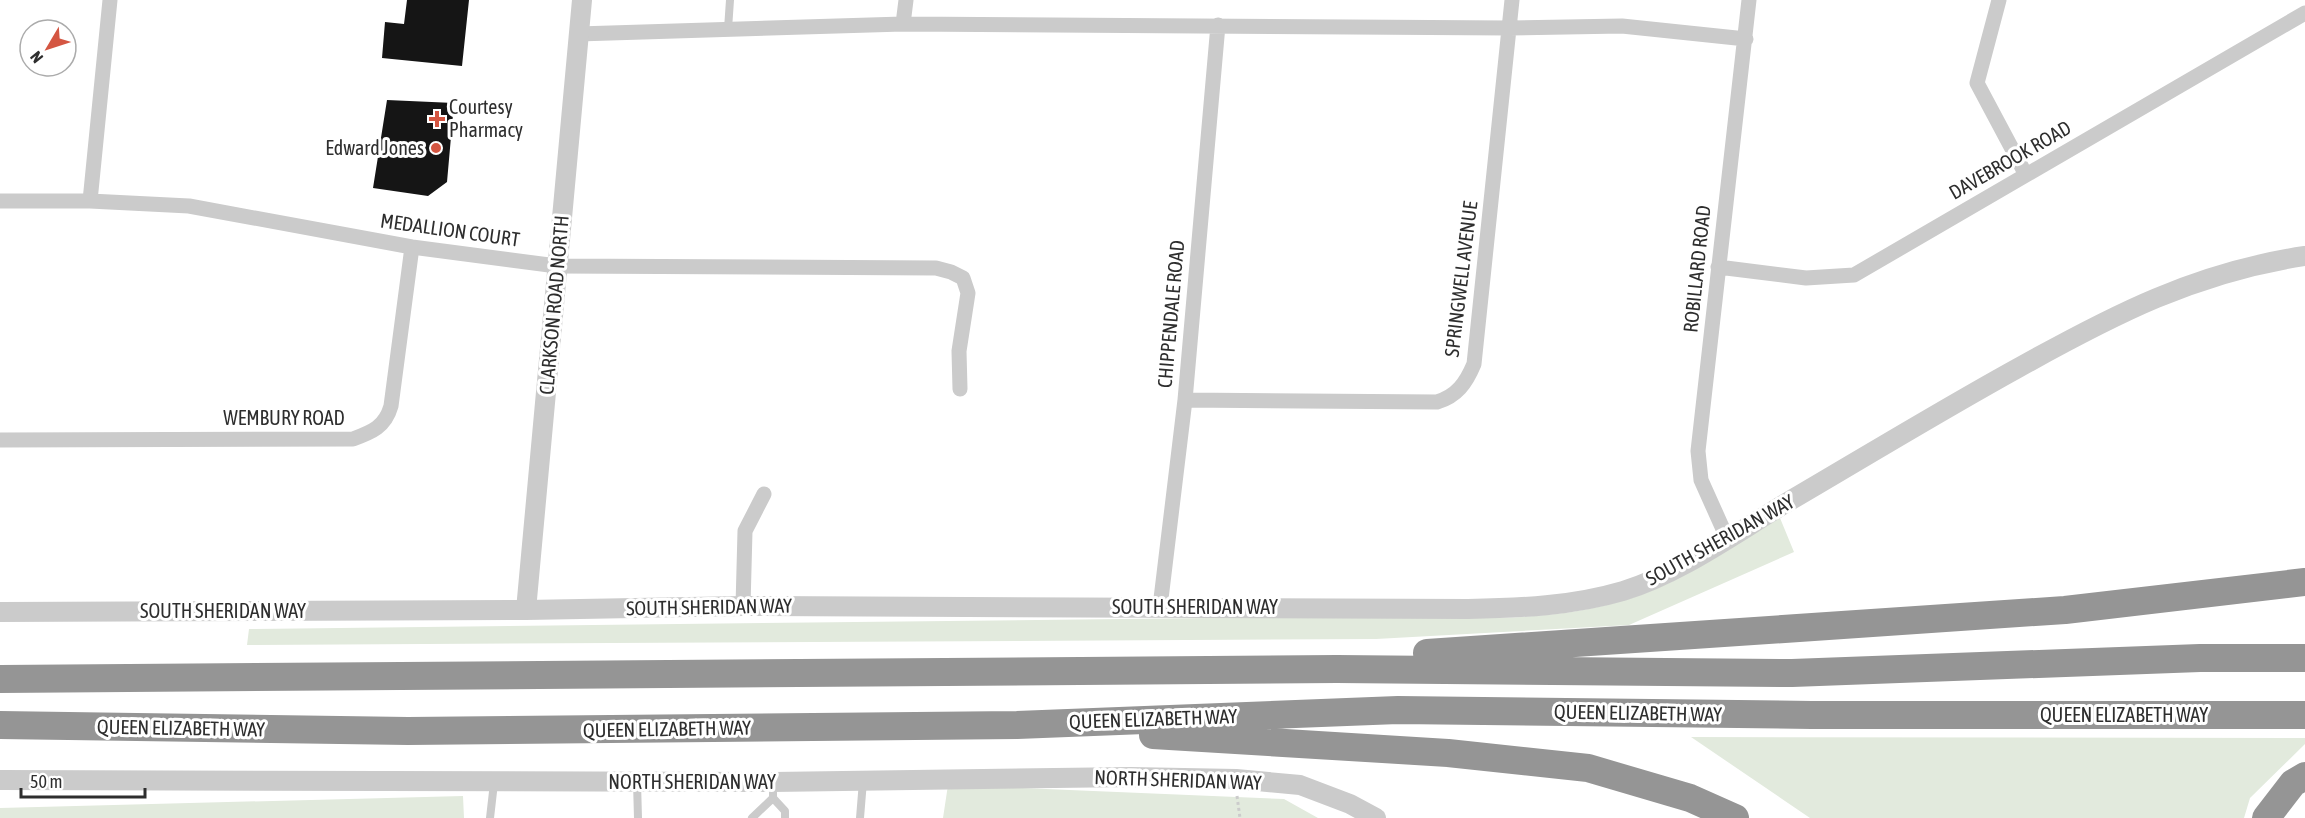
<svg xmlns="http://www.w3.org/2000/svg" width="2305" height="818" font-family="'Asap Condensed',sans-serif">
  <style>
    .green { fill: #e2eadd }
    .building { fill: #151515 }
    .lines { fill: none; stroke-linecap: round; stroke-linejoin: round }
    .path { stroke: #cbcbcb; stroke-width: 3; stroke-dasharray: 3 3; stroke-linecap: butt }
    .service { stroke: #cbcbcb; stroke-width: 8 }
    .minor { stroke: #cbcbcb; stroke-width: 15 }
    .tertiary { stroke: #cbcbcb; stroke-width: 20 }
    .motorway { stroke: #959595; stroke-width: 28 }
    .poi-dot { fill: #d45642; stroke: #fff; stroke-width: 2 }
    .labels { text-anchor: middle; stroke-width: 6; stroke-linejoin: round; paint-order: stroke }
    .poi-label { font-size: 20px; fill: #2e2e2e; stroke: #fff; text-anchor: start }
    .street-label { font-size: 20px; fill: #2e2e2e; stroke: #fff }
  </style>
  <rect width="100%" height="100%" fill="#fff"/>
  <path class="green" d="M1780,518L1794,552L1629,625L1376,639L247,645L249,629L1382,616C1471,618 1564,625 1648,592C1694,574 1737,543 1780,518Z
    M1691,737L2305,738V744L2250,798L2244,818H1810Z
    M948,785L1284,799L1318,818H943Z
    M463,796L464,818H0V808Z"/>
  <path class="building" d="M407,0H469L462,66L382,58L385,22L404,24Z
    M387,100L454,103L447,182L428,196L373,188Z"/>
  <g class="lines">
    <path class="path" d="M1237,796L1240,818"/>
    <path class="service" d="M728,29L730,0
      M637,782L638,818
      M773,784V798L785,811V818
      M490,818L494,783
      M752,818L773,798
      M860,818L863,781"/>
    <path class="minor" d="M1999,0L1977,83L2026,175
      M903,24L906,0
      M578,34L903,24L1509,28L1622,26L1746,39
      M0,201H90L189,206L412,247L557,266L936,268L951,272L963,278L968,293L959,351L960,389
      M90,201L110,0
      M1718,267L1806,278L1854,275L2305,13
      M1185,400L1437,402C1457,396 1466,383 1474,364L1512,0
      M0,440L353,439C372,432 385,427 391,406L412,247
      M1727,538L1701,480L1698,451L1749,0
      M743,606L745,531L764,494
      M1160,607L1185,400L1218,25"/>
    <path class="tertiary" d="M526,610L582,0
      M0,612L526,610L743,606L1468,609C1521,608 1572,606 1623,591C1681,573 1734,534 1786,503C1863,458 1940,411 2018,368C2113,315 2196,272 2305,256
      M0,780L773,782L1131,777L1236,779L1300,785L1350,804L1376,818"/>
    <path class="motorway" d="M1427,653L2065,610L2305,582
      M0,679L1337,669L1792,673L2200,658H2305
      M0,725L408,731L1017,725L1398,710L1812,715H2305
      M1153,735L1448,753L1588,768L1690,798L1735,818
      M2266,818L2293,783L2305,776"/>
  </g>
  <g class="poi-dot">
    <path d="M434 110h6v6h6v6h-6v6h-6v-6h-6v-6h6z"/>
    <circle cx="436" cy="148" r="6"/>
  </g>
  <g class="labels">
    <g class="poi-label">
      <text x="449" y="114">Courtesy<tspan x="449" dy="23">Pharmacy</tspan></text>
      <text x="424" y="155" text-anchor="end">Edward Jones</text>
    </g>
    <g class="street-label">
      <text transform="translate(2010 160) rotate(-30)" y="7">DAVEBROOK ROAD</text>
      <text transform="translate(450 230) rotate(8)" y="7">MEDALLION COURT</text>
      <text transform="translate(1697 269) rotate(-84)" y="7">ROBILLARD ROAD</text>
      <text transform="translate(1461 279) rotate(-83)" y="7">SPRINGWELL AVENUE</text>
      <text transform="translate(554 305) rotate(-85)" y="7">CLARKSON ROAD NORTH</text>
      <text transform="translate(1171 314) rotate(-85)" y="7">CHIPPENDALE ROAD</text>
      <text x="284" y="425">WEMBURY ROAD</text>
      <text transform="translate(1720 540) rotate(-29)" y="7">SOUTH SHERIDAN WAY</text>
      <text transform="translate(709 607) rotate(-1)" y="7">SOUTH SHERIDAN WAY</text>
      <text x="1195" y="614">SOUTH SHERIDAN WAY</text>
      <text x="223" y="618">SOUTH SHERIDAN WAY</text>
      <text transform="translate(1638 713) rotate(1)" y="7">QUEEN ELIZABETH WAY</text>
      <text x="2124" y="722">QUEEN ELIZABETH WAY</text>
      <text transform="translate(1153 719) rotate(-2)" y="7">QUEEN ELIZABETH WAY</text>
      <text transform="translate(181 728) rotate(1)" y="7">QUEEN ELIZABETH WAY</text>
      <text transform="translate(667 729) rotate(-1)" y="7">QUEEN ELIZABETH WAY</text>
      <text transform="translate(1178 780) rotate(2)" y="7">NORTH SHERIDAN WAY</text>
      <text x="692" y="789">NORTH SHERIDAN WAY</text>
    </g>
  </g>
  <g transform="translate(48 48) rotate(231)"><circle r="28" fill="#ffffff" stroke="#ababab" stroke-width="1.5"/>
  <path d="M0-4.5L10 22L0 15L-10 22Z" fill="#d45642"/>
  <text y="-9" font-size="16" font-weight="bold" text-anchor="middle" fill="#2e2e2e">N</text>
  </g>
  <path d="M21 788v9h124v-9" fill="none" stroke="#2e2e2e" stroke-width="3"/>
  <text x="30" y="788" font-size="18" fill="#2e2e2e" stroke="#ffffff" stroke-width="4.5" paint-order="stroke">50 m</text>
</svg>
